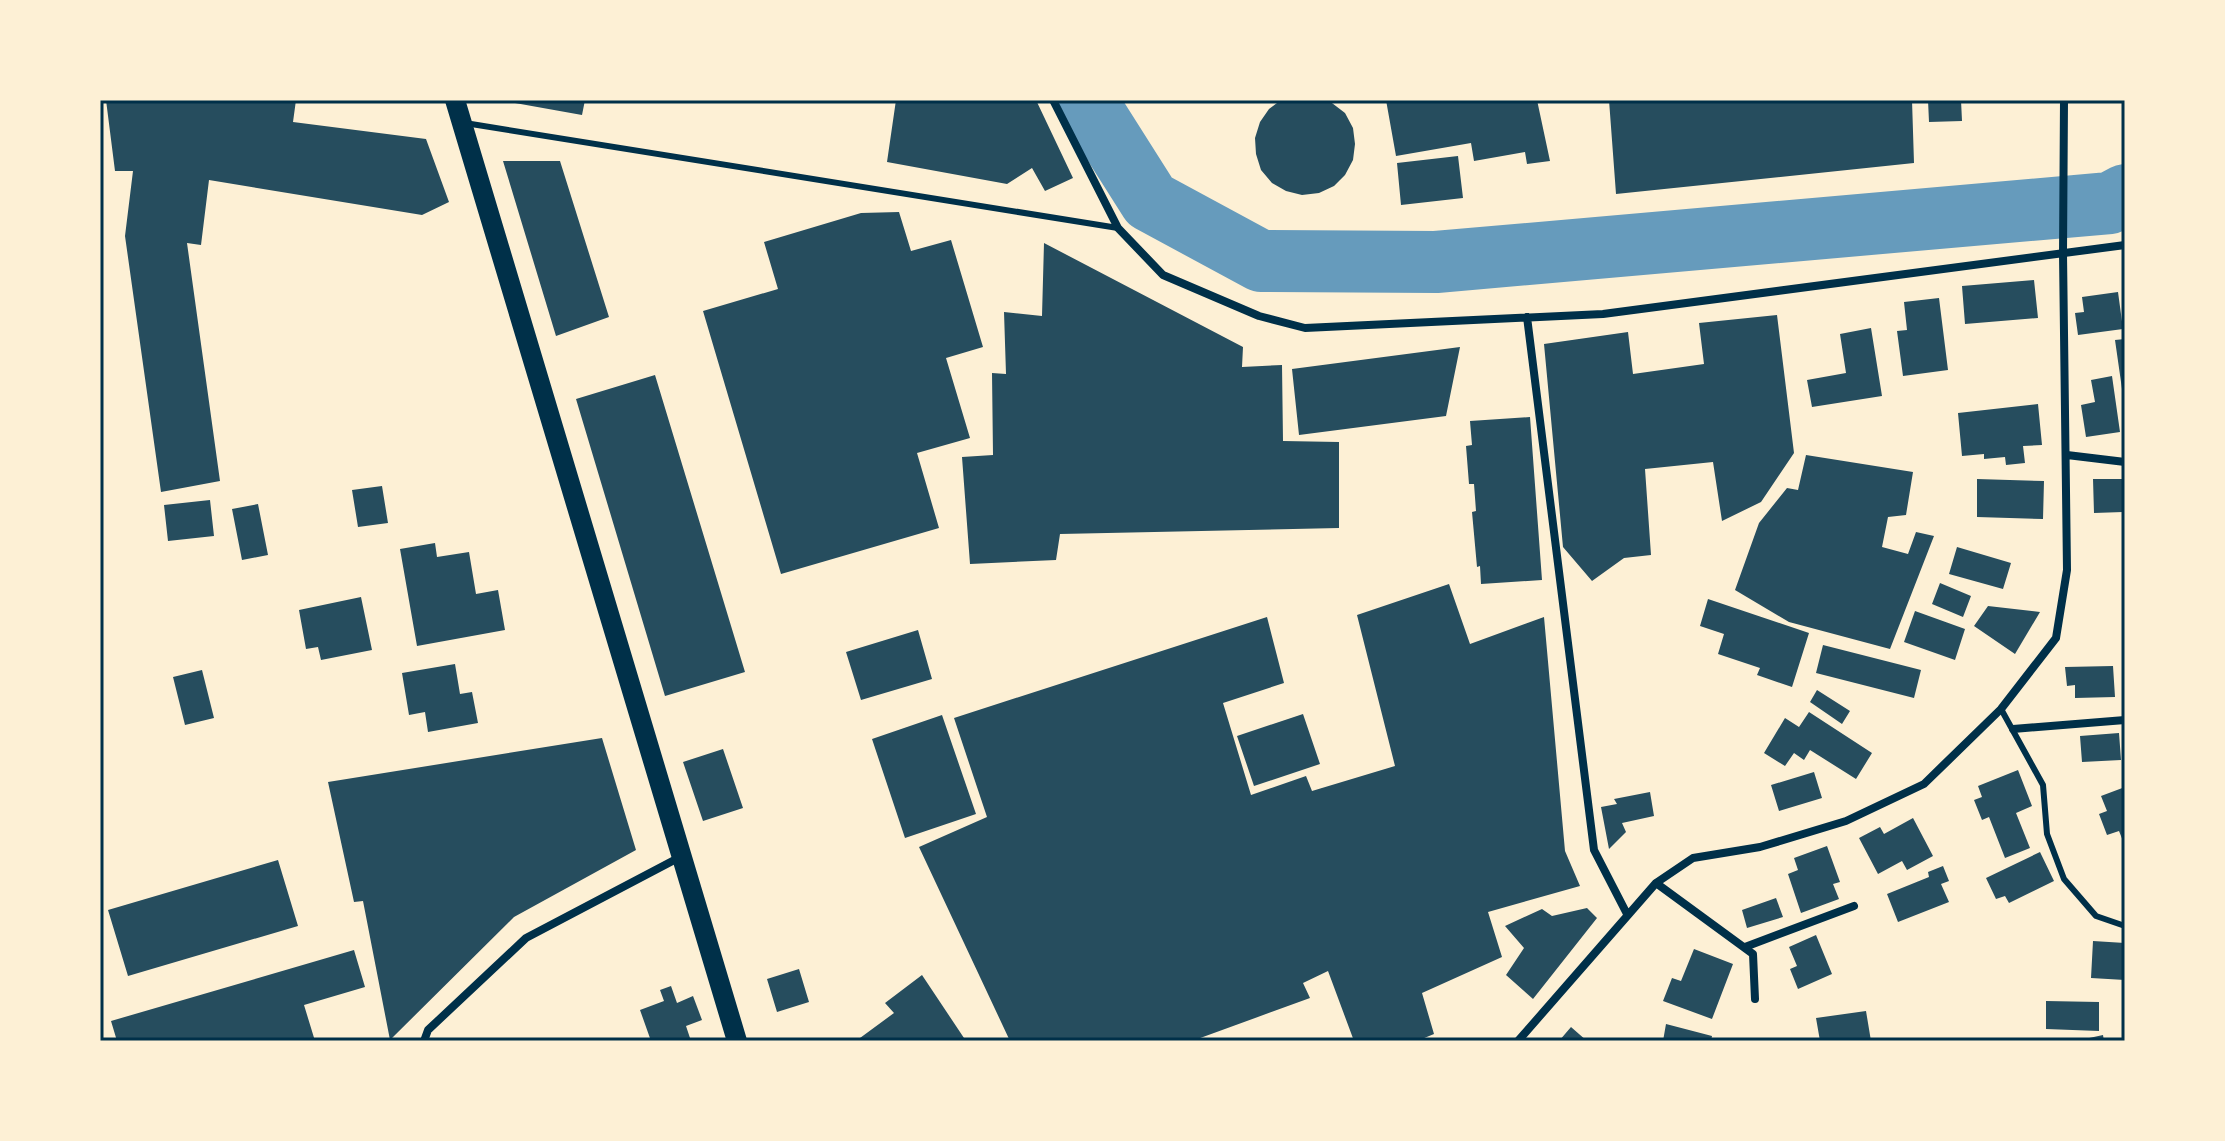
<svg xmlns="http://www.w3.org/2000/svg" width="2225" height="1141" font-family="Jost,sans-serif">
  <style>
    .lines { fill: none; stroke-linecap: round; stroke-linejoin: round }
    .river { stroke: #669bbc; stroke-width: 62 }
    .building { fill: #264d5e }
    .service { stroke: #003049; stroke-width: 6 }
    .minor { stroke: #003049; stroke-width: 8 }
    .primary { stroke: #003049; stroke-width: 20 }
    .neatline { fill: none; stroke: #003049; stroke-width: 3 }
  </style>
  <rect width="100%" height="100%" fill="#fdf0d5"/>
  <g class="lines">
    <path class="river" d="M1086,100L1150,201L1261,261L1436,262L2110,203L2125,195"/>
  </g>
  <path class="building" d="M106,100H296L293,122L426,139L449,202L422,215L209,180L201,245L187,243L220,481L161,492L125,236L133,171H115Z
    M498,100H585L582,115Z
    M896,100H1036L1073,178L1045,191L1032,168L1007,184L887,162Z
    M1281,100H1328L1345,113L1353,128L1355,144L1353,160L1345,175L1334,186L1319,193L1302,195L1286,191L1272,183L1261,170L1256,154L1255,138L1260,122L1269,109Z
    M1386,100H1537L1550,161L1527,164L1525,152L1474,161L1471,143L1396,156Z
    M1609,100H1912L1914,163L1616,194Z
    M1928,100H1961L1962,121L1929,122Z
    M1458,156L1463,198L1401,205L1397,163Z
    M503,161H560L609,317L556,336Z
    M899,212L911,251L951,240L983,347L946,358L970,438L917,453L939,528L781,574L703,311L778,289L764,242L861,213Z
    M1044,243L1243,347L1242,367L1282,365L1283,441L1339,442V528L1060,534L1056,560L970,564L962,457L993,455L992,373L1006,374L1004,312L1042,316Z
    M2034,280L2038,318L1965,324L1962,286Z
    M2118,292L2123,329L2078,335L2075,313L2084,312L2082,297Z
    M1939,298L1948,370L1903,376L1897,331L1907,330L1904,302Z
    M1777,315L1794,453L1761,502L1722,521L1713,462L1645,469L1651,555L1624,558L1592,581L1563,547L1544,344L1628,332L1633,374L1704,364L1699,323Z
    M1871,328L1882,396L1812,407L1807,380L1846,373L1840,334Z
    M2125,339V396H2123L2115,340Z
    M1460,347L1446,416L1299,435L1292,369Z
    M655,375L745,672L665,696L576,399Z
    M2112,376L2120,432L2086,437L2081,405L2095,402L2091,380Z
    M2038,404L2042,445L2023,446L2025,463L2006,465L2005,457L1984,459V454L1962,456L1958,413Z
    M1530,417L1542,580L1481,584L1480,566L1477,567L1472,512L1476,511L1474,484H1469L1466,446L1472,445L1470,421Z
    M1806,455L1913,472L1906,515L1888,517L1882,547L1908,554L1916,532L1934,536L1890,649L1789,622L1735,590L1759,523L1787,488L1798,490Z
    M1977,479L2044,481L2043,519L1977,517Z
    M2093,479H2123V512L2094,513Z
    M382,486L388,523L358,527L352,490Z
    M210,500L214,536L168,541L164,505Z
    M258,504L268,555L242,560L232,509Z
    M435,543L437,557L469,552L476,594L498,590L505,630L417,646L400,549Z
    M1957,547L2011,563L2003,589L1949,574Z
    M1940,583L1971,596L1963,617L1932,604Z
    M1449,584L1470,644L1544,617L1565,851L1580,886L1488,912L1502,957L1422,993L1434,1034L1417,1041H1354L1328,971L1303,983L1310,998L1192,1041H1010L919,847L987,817L954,718L1267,617L1284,683L1223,703L1251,795L1306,776L1312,791L1395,766L1357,615Z
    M361,597L372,650L321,660L318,647L306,649L299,610Z
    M1708,599L1809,633L1792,687L1757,675L1760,668L1718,654L1724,634L1700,626Z
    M1988,606L2040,612L2015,654L1974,626Z
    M1915,611L1965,629L1955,660L1904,642Z
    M918,630L932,679L861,700L846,652Z
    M1823,645L1921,670L1914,698L1816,673Z
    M455,664L460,694L472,692L478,723L428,732L425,712L409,715L402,673Z
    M2113,666L2115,697L2075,698V685L2067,686L2065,667Z
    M202,670L214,718L185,725L173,677Z
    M1817,690L1850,711L1842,724L1810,702Z
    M1809,712L1872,753L1856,779L1810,750L1804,760L1794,753L1785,766L1764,753L1785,718L1799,727Z
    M1303,714L1320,764L1254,786L1237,736Z
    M942,715L976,814L905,838L872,739Z
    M2119,733L2121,760L2082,762L2080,736Z
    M602,738L636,850L514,917L390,1040L363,901L354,902L328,782Z
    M723,749L743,808L703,821L683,762Z
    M2018,770L2032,806L2016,813L2030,848L2005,858L1989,817L1982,820L1974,800L1982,797L1978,786Z
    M1814,772L1822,798L1779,811L1771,785Z
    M2125,787V840L2123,841L2119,831L2107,835L2099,814L2107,811L2101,796Z
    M1650,792L1654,816L1622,823L1626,832L1609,849L1601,807L1617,804L1614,799Z
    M1913,818L1933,856L1907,870L1902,861L1878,874L1859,838L1880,827L1884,834Z
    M1827,846L1840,882L1833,884L1839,899L1801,913L1788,874L1798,870L1794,858Z
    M2040,852L2054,881L2009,903L2005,896L1996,899L1986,878Z
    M278,860L298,926L128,976L108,910Z
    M1943,866L1949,881L1941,884L1949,902L1898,922L1887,894L1929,877L1928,872Z
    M1776,898L1783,917L1747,928L1742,910Z
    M1587,908L1597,918L1533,999L1506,975L1524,948L1505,926L1542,909L1552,916Z
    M1816,935L1832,974L1798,989L1790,969L1797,966L1789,947Z
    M2093,941L2125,943V980L2091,978Z
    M1694,949L1733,964L1712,1019L1663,1001L1672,978L1681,981Z
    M354,950L365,987L304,1005L315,1041H117L111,1021Z
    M799,969L809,1002L777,1012L767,979Z
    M922,975L966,1041H862L860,1038L894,1013L885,1003Z
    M671,986L677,1003L693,996L702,1020L686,1026L691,1041H651L640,1010L664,1001L660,990Z
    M2046,1001L2099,1002V1031L2046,1029Z
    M1866,1011L1871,1041H1820L1816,1018Z
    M1666,1024L1712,1036L1711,1041H1663Z
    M1571,1027L1587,1041H1559Z
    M2103,1035L2104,1041H2080V1040Z"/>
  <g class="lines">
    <path class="service" d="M465,123L1118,228
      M2001,709L2043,785L2047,834L2064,879L2096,916L2125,926"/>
    <path class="minor" d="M1053,100L1118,228L1163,275L1259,316L1305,328L1603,314L2125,245
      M1527,317L1594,850L1627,914
      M2067,455L2125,462
      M2013,729L2125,720
      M1656,883L1753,954L1755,999
      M1745,947L1854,906
      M424,1041L428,1030L526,938L682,856
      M1518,1041L1656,883L1693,858L1760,847L1846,821L1924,784L2001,709L2056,638L2067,570L2063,254L2064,100"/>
    <path class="primary" d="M455,100L737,1041"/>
  </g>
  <rect width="2225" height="1141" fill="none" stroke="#fdf0d5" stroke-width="204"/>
  <rect x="102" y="102" width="2021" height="937" class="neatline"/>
</svg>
